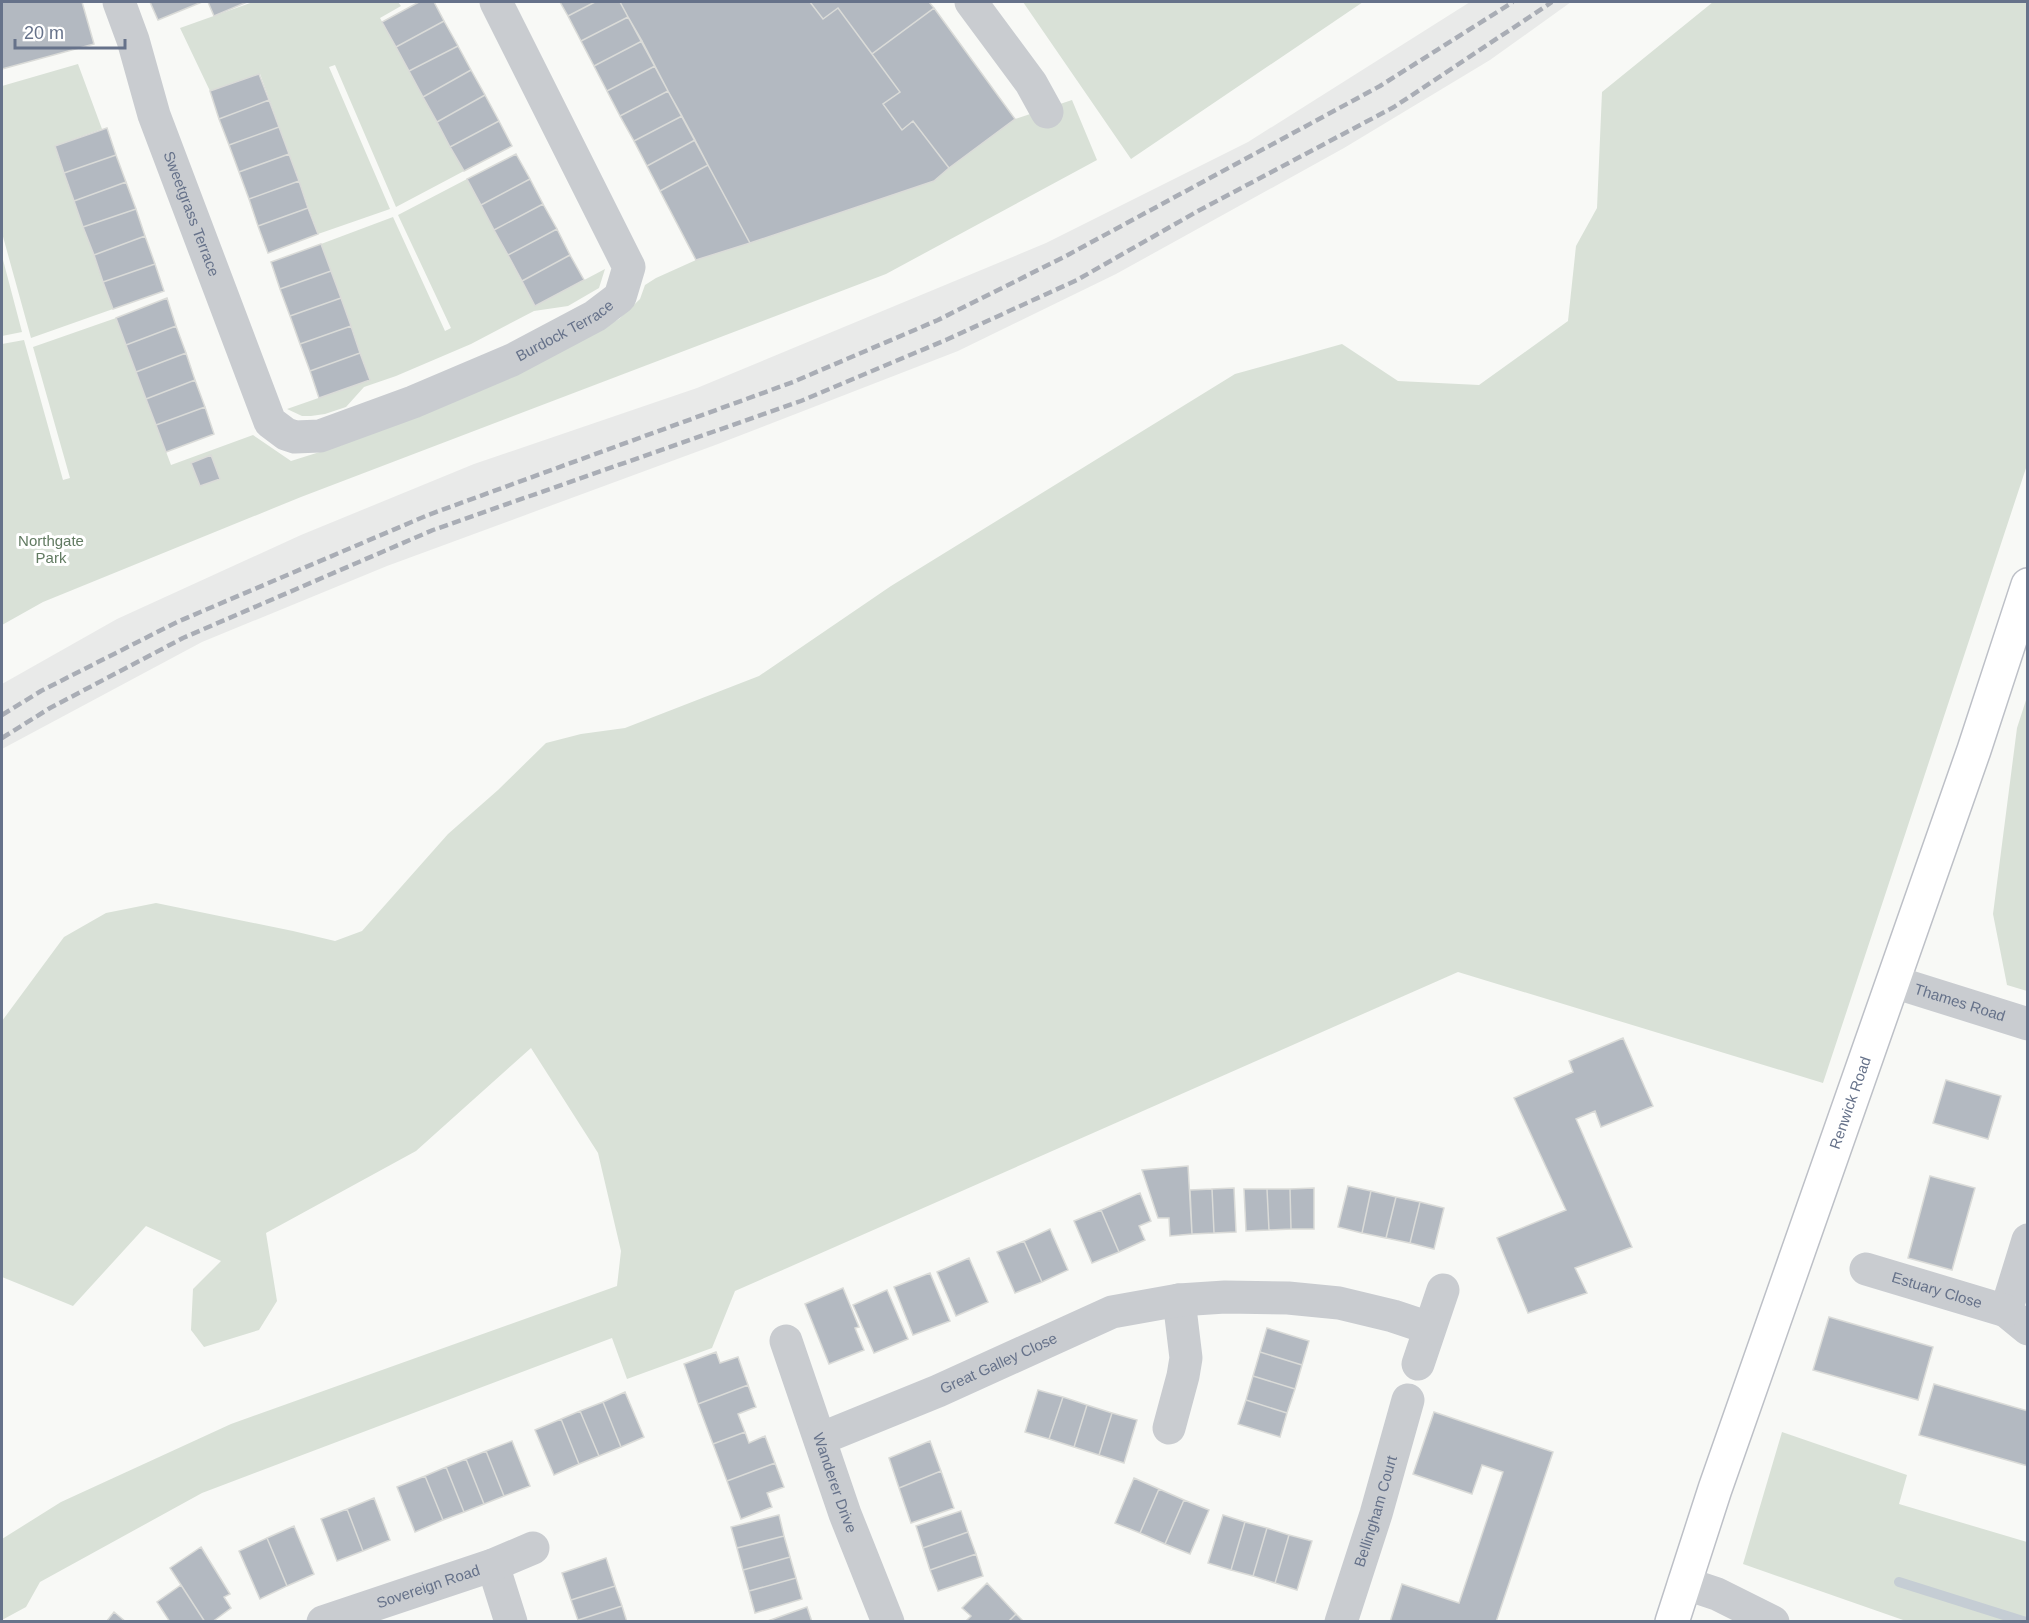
<svg xmlns="http://www.w3.org/2000/svg" width="2029" height="1623" font-family="Helvetica,sans-serif">
  <style>
    .built { fill: #e9eae9 }
    .green { fill: #d9e1d7 }
    .lines { fill: none; stroke-linecap: round; stroke-linejoin: round }
    .stream { stroke: #c5cdd4; stroke-width: 10 }
    .building { fill: #b3b9c1; stroke: #dadbd8; stroke-width: 1.5 }
    .secondary-casing { stroke: #bdc0c7; stroke-width: 36 }
    .street { stroke: #c9ccd0; stroke-width: 33 }
    .secondary { stroke: #fff; stroke-width: 33 }
    .rail { stroke: #a9adb5; stroke-width: 4.5; stroke-dasharray: 9 4.5; stroke-linecap: butt }
    .labels { text-anchor: middle; stroke-width: 6; stroke-linejoin: round; paint-order: stroke }
    .street-label { font-size: 15px; fill: #66728a; stroke: #fff }
    .park-label { font-size: 15px; fill: #617a61; stroke: #fff }
  </style>
  <rect width="100%" height="100%" fill="#f8f9f6"/>
  <path class="built" d="M1470,2H1571L1490,60L1344,148L1116,274L958,351L718,444L387,566L202,642L2,749V684L117,619L301,535L474,464L697,388L1046,243L1248,142Z"/>
  <path class="green" d="M253,2H398L401,6L380,18L464,171L396,207L335,65L329,67L390,209L318,234L260,74L210,91L180,28Z
    M620,2H810L823,19L913,121L949,168L1015,119L1072,100L1097,160L886,274L301,497L43,602L2,625V344L24,340L63,480L70,478L33,347L116,318L171,465L253,435L291,461L342,445L520,372L619,319L640,299L645,285L656,278L696,260L750,243Z
    M1023,2H1363L1131,159Z
    M1713,2H2027V465L1823,1083L1458,972L735,1291L712,1348L627,1379L612,1338L202,1493L40,1582L26,1607L2,1620V1539L61,1502L231,1424L617,1286L621,1251L598,1153L531,1048L416,1151L266,1233L277,1301L259,1330L204,1347L191,1330L193,1289L221,1261L146,1226L73,1306L2,1277V1021L64,937L106,913L156,903L293,931L335,941L362,931L448,834L498,790L546,743L581,734L625,728L759,676L891,586L1235,374L1342,344L1398,381L1479,385L1568,321L1576,246L1597,208L1602,92Z
    M78,64L102,129L55,146L113,309L31,338L2,233V86Z
    M467,179L535,306L605,269L599,288L568,306L534,311L471,344L396,376L364,387L346,407L325,414L311,416H302L287,409L370,380L321,244L393,217L445,331L451,328L398,215Z
    M2,256L22,332L2,336Z
    M2027,697V991L2007,985L1993,914L2017,728Z
    M1782,1432L1907,1475L1899,1504L2027,1542V1621H1906L1743,1564Z"/>
  <g class="lines">
    <path class="stream" d="M1899,1582L2026,1622"/>
  </g>
  <path class="building" d="M2,2H82L94,44L2,69Z
    M150,2H202L158,20Z
    M208,2H247L214,16Z
    M419,2H434L444,21L396,47L382,22Z
    M560,2H595L568,16Z
    M595,2H620L628,17L581,41L568,16Z
    M620,2H810L823,19L838,8L900,92L883,104L902,130L913,121L949,168L934,181L750,243Z
    M810,2H929L934,8L872,54L838,8L823,19Z
    M934,8L1015,119L949,168L913,121L902,130L883,104L900,92L872,54Z
    M628,17L642,41L594,66L581,41Z
    M444,21L458,46L409,71L396,47Z
    M642,41L655,66L607,91L594,66Z
    M458,46L471,70L423,97L409,71Z
    M655,66L668,91L620,116L607,91Z
    M471,70L485,95L437,122L423,97Z
    M259,74L269,100L219,119L210,91Z
    M668,91L682,116L634,141L620,116Z
    M485,95L499,121L450,147L437,122Z
    M269,100L279,127L229,145L219,119Z
    M682,116L695,140L647,166L634,141Z
    M499,121L512,146L464,171L450,147Z
    M279,127L289,154L239,172L229,145Z
    M107,128L116,155L64,173L55,146Z
    M695,140L708,165L660,191L647,166Z
    M289,154L299,181L249,199L239,172Z
    M516,154L530,179L481,205L467,179Z
    M116,155L126,182L74,201L64,173Z
    M708,165L750,243L696,260L660,191Z
    M530,179L543,204L494,230L481,205Z
    M299,181L308,208L258,226L249,199Z
    M126,182L136,209L83,227L74,201Z
    M543,204L557,229L508,255L494,230Z
    M308,208L318,234L268,253L258,226Z
    M136,209L145,236L94,255L83,227Z
    M557,229L570,255L522,281L508,255Z
    M145,236L155,264L103,282L94,255Z
    M321,244L331,271L280,289L271,262Z
    M570,255L584,280L535,306L522,281Z
    M155,264L164,291L113,309L103,282Z
    M331,271L341,298L290,316L280,289Z
    M167,298L176,326L126,345L116,318Z
    M341,298L351,326L300,344L290,316Z
    M176,326L186,353L136,372L126,345Z
    M351,326L360,353L310,371L300,344Z
    M186,353L195,380L146,399L136,372Z
    M360,353L370,380L319,398L310,371Z
    M195,380L205,407L156,425L146,399Z
    M205,407L214,434L166,452L156,425Z
    M211,455L220,479L200,486L191,463Z
    M1623,1038L1653,1106L1601,1127L1595,1111L1576,1119L1632,1247L1575,1268L1587,1293L1528,1313L1497,1238L1566,1210L1514,1098L1573,1072L1569,1061Z
    M1946,1080L2001,1096L1988,1139L1933,1123Z
    M1188,1166L1192,1234L1170,1236L1169,1218H1158L1142,1170Z
    M1930,1176L1975,1188L1952,1270L1908,1258Z
    M1348,1186L1371,1191L1362,1233L1338,1227Z
    M1234,1188L1236,1232L1214,1233L1212,1189Z
    M1314,1188V1229H1291L1290,1189Z
    M1212,1189L1214,1233L1192,1234L1190,1190Z
    M1244,1189H1267L1269,1230L1246,1231Z
    M1267,1189H1290L1291,1229L1269,1230Z
    M1371,1191L1396,1197L1386,1238L1362,1233Z
    M1140,1193L1151,1221L1139,1226L1145,1240L1119,1252L1101,1210Z
    M1396,1197L1420,1202L1410,1243L1386,1238Z
    M1420,1202L1444,1208L1434,1249L1410,1243Z
    M1101,1210L1119,1252L1092,1263L1074,1221Z
    M1050,1229L1068,1270L1042,1282L1024,1241Z
    M1024,1241L1042,1282L1015,1293L997,1252Z
    M969,1258L988,1302L956,1316L937,1272Z
    M930,1273L950,1321L913,1335L894,1287Z
    M843,1288L859,1327L855,1328L864,1350L829,1364L805,1304Z
    M887,1290L908,1339L874,1353L853,1305Z
    M1829,1317L1933,1347L1918,1400L1813,1370Z
    M1267,1328L1309,1341L1302,1365L1260,1352Z
    M716,1352L720,1363L738,1357L748,1385L698,1404L684,1364Z
    M1260,1352L1302,1365L1295,1389L1253,1376Z
    M1253,1376L1295,1389L1287,1413L1246,1400Z
    M1934,1384L2028,1411V1466L1919,1435Z
    M748,1385L756,1407L738,1414L745,1432L713,1444L698,1404Z
    M1038,1390L1063,1397L1049,1439L1025,1432Z
    M625,1392L644,1437L621,1447L603,1402Z
    M1063,1397L1087,1405L1074,1447L1049,1439Z
    M1246,1400L1287,1413L1280,1437L1238,1424Z
    M603,1402L621,1447L599,1456L580,1411Z
    M1087,1405L1112,1413L1099,1455L1074,1447Z
    M580,1411L599,1456L579,1464L561,1419Z
    M1434,1412L1553,1452L1496,1622H1390L1402,1584L1459,1603L1503,1472L1482,1465L1472,1494L1413,1474Z
    M1112,1413L1137,1420L1124,1463L1099,1455Z
    M561,1419L579,1464L554,1475L535,1430Z
    M745,1432L749,1443L765,1436L775,1463L727,1481L713,1444Z
    M512,1441L530,1486L504,1496L486,1451Z
    M930,1441L941,1471L899,1488L889,1458Z
    M486,1451L504,1496L484,1504L466,1459Z
    M466,1459L484,1504L464,1512L446,1467Z
    M775,1463L784,1487L767,1493L772,1507L741,1519L727,1481Z
    M446,1467L464,1512L443,1520L425,1476Z
    M941,1471L954,1508L911,1523L899,1488Z
    M425,1476L443,1520L415,1532L397,1487Z
    M1134,1478L1159,1489L1140,1533L1115,1523Z
    M1159,1489L1184,1500L1165,1544L1140,1533Z
    M374,1498L390,1540L363,1551L347,1509Z
    M1184,1500L1209,1510L1190,1554L1165,1544Z
    M347,1509L363,1551L337,1561L321,1519Z
    M961,1511L968,1532L923,1548L916,1526Z
    M779,1515L784,1536L737,1548L731,1527Z
    M1223,1515L1245,1522L1231,1570L1208,1563Z
    M1245,1522L1267,1528L1253,1576L1231,1570Z
    M294,1526L314,1574L287,1586L267,1538Z
    M1267,1528L1289,1535L1275,1583L1253,1576Z
    M968,1532L976,1554L930,1570L923,1548Z
    M1289,1535L1312,1541L1297,1590L1275,1583Z
    M784,1536L790,1557L743,1570L737,1548Z
    M267,1538L287,1586L260,1599L239,1551Z
    M201,1547L230,1594L224,1597L231,1608L212,1622H205L170,1568Z
    M976,1554L983,1576L938,1591L930,1570Z
    M790,1557L796,1578L749,1591L743,1570Z
    M606,1558L615,1586L571,1600L562,1573Z
    M796,1578L802,1599L755,1613L749,1591Z
    M987,1583L1016,1614L1008,1622H965L971,1616L962,1608Z
    M181,1585L205,1622H170L157,1602Z
    M615,1586L622,1606L578,1620L571,1600Z
    M622,1606L627,1622H578V1620Z
    M807,1607L812,1622H765Z
    M114,1612L126,1622H106Z
    M1016,1614L1024,1622H1008Z"/>
  <g class="lines">
    <g class="secondary-casing">
      <g id="secondary">
        <path id="s8" d="M1672,1622L1715,1489L1974,750L2028,585"/>
      </g>
    </g>
    <g class="street">
      <path id="s1" d="M119,2L133,40L154,115L270,422L286,434L295,437L320,436L413,402L512,360L595,316L620,297L629,267L496,2"/>
      <path d="M971,2L1031,83L1047,112"/>
      <path id="s2" d="M1894,982L2028,1024"/>
      <path d="M2028,1240L2006,1311L2028,1329"/>
      <path id="s3" d="M1866,1269L2006,1311"/>
      <path id="s4" d="M786,1341L845,1514L888,1622"/>
      <path d="M1418,1364L1443,1290"/>
      <path d="M1169,1428L1183,1376L1186,1358L1179,1300"/>
      <path id="s5" d="M820,1439L938,1391L1112,1312L1179,1300L1225,1297L1288,1298L1339,1303L1393,1316L1429,1328"/>
      <path d="M493,1565L511,1622"/>
      <path d="M1684,1583L1717,1594L1773,1622"/>
      <path id="s6" d="M323,1622L493,1565L533,1548"/>
      <path id="s7" d="M1341,1622L1376,1514L1408,1400"/>
    </g>
    <use href="#secondary" class="secondary"/>
    <path class="rail" d="M2,715L41,691L177,622L428,515L793,382L938,320L1064,257L1380,86L1513,2
      M2,738L50,708L183,638L433,530L801,401L948,339L1077,280L1198,211L1394,107L1552,2"/>
  </g>
  <g class="labels">
    <g class="street-label">
      <text dy="5" stroke="none"><textPath href="#s1" startOffset="224">Sweetgrass Terrace</textPath></text>
      <text dy="5" stroke="none"><textPath href="#s1" startOffset="768">Burdock Terrace</textPath></text>
      <text dy="5" stroke="none"><textPath href="#s2" startOffset="69">Thames Road</textPath></text>
      <text dy="5" stroke="none"><textPath href="#s8" startOffset="549">Renwick Road</textPath></text>
      <text dy="5" stroke="none"><textPath href="#s3" startOffset="74">Estuary Close</textPath></text>
      <text dy="5" stroke="none"><textPath href="#s5" startOffset="194">Great Galley Close</textPath></text>
      <text dy="5" stroke="none"><textPath href="#s4" startOffset="150">Wanderer Drive</textPath></text>
      <text dy="5" stroke="none"><textPath href="#s7" startOffset="116">Bellingham Court</textPath></text>
      <text dy="5" stroke="none"><textPath href="#s6" startOffset="111">Sovereign Road</textPath></text>
    </g>
    <g class="park-label">
      <text x="51" y="546">Northgate<tspan x="51" dy="17">Park</tspan></text>
    </g>
  </g>
  <rect width="2029" height="1623" fill="none" stroke="#66728a" stroke-width="6"/>
  <path d="M15 39v9h110v-9" fill="none" stroke="#66728a" stroke-width="3"/>
  <text x="24" y="39" font-size="18" fill="#66728a" stroke="#ffffff" stroke-width="4.5" paint-order="stroke">20 m</text>
</svg>
